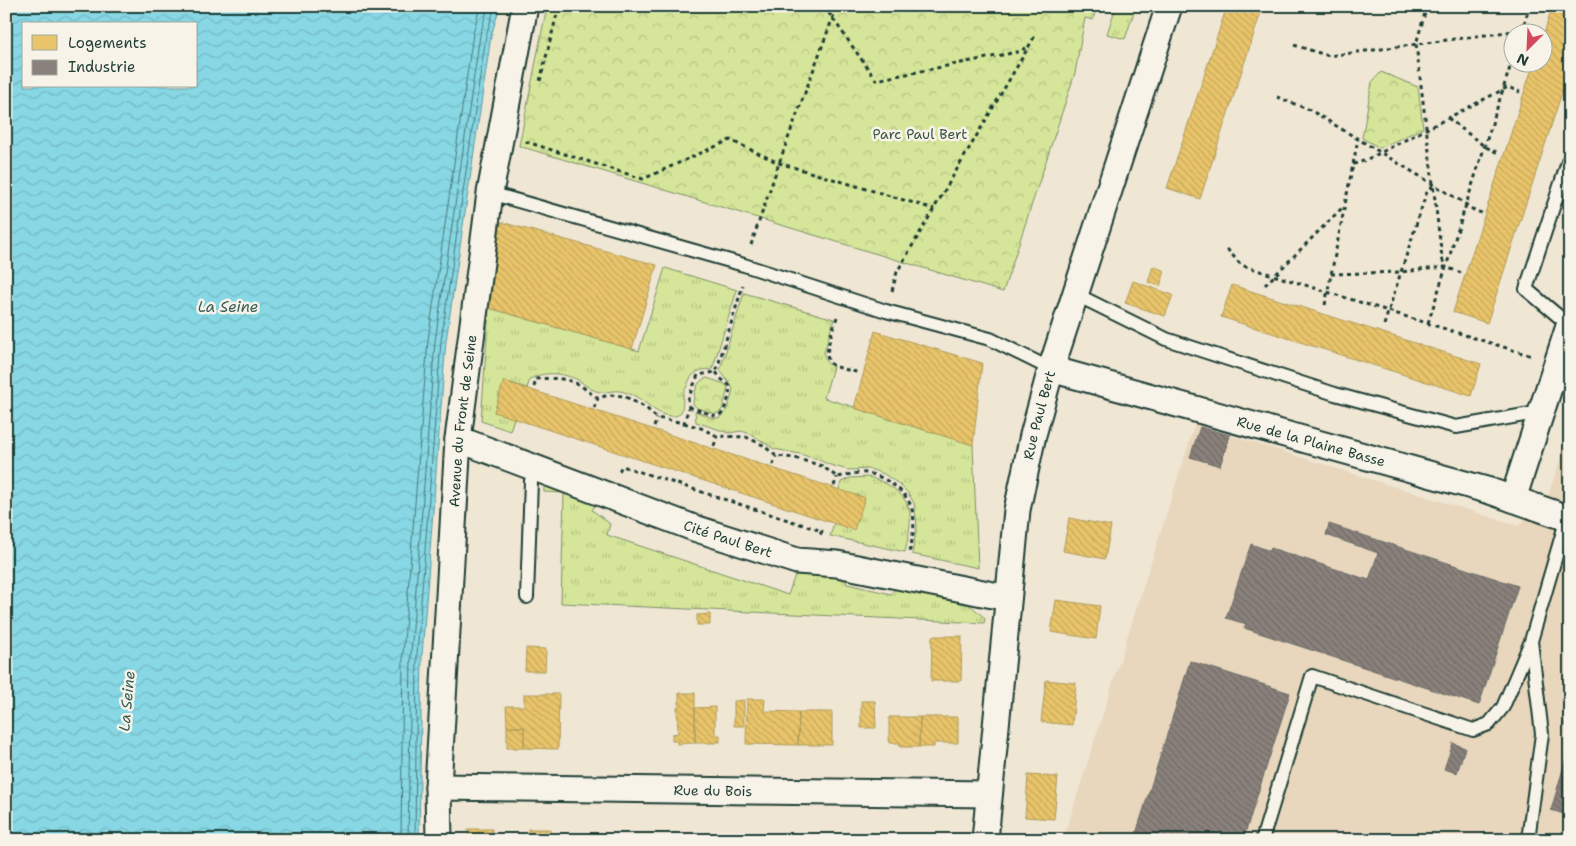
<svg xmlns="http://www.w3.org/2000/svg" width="1576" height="846" font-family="'Shantell Sans',sans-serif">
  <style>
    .built { fill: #e8d6bd }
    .grass { fill: url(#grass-tufts); stroke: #7a9166 }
    .park { fill: url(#park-crowns); stroke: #7a9166 }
    .water { fill: url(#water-waves); stroke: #5d999e; fill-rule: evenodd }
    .homes { fill: url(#homes-back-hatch); stroke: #ac9c5a }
    .industry { fill: url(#industry-back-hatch); stroke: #6a6d66 }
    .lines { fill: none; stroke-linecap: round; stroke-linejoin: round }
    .shore { stroke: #497b7a; stroke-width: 1 }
    .service-casing { stroke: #1f3d34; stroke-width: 16 }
    .minor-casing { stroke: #1f3d34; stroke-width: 29 }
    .path { stroke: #1f3d34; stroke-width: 3; stroke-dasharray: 4 4; stroke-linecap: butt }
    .service { stroke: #f7f3e8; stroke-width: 12 }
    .minor { stroke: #f7f3e8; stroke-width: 25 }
    .labels { text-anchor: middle; stroke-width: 5; stroke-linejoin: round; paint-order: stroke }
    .park-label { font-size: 14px; fill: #3a5643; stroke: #f7f3e8 }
    .street-label { font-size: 14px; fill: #1f3d34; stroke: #f7f3e8 }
    .water-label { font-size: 15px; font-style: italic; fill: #345c57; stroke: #f7f3e8 }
  </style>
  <defs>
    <pattern id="grass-tufts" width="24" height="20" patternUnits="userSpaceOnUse" patternTransform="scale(1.25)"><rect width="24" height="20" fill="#d5e599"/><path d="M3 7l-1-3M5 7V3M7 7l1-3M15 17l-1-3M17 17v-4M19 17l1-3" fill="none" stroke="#b6c584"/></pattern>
    <pattern id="park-crowns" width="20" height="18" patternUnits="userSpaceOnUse" patternTransform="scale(1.25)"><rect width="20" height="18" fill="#d5e599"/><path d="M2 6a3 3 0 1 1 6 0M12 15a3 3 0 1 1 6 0" fill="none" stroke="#b6c584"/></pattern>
    <pattern id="water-waves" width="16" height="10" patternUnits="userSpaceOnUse" patternTransform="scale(1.25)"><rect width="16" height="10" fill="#87d7e4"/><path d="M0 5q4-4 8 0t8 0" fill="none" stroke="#74b9c4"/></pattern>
    <pattern id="homes-back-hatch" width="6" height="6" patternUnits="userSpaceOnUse" patternTransform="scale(1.25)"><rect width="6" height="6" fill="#e9c46a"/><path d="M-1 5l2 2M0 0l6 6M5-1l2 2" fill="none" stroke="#c7a95c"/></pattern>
    <pattern id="industry-back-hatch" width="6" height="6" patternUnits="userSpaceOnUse" patternTransform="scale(1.25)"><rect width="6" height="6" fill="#8a817c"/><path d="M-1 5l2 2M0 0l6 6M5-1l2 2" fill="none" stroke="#706b66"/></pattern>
  </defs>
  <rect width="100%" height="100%" fill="#f0e6d4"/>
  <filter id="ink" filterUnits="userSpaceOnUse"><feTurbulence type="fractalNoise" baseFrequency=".02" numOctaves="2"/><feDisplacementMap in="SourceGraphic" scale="10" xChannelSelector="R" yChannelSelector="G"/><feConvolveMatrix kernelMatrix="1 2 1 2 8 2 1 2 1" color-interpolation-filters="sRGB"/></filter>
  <g filter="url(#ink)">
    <path class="built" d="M1195,424L1519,526L1548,496L1570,428V840H1063Z"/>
    <path class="grass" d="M1116,6H1136L1125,39L1107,34Z
      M665,268L737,290L712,370C699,368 691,373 687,386C685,389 683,393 683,397C682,405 685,417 671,416C657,416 647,402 635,396C628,393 621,390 613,391C609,391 605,393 601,392C591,391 586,385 578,380C564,373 544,371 530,379L527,388L504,381L494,412L514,418L510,431L481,421L489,308L639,351Z
      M744,293L834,319L824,353C824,360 827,364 833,367L824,398L854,407V408L973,445L978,568L912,554L917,526L914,503L908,493L899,484L884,474L870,469L848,470L830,465L819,460L800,454L774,449L751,434L741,431L729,433L696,422L695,411C701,413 708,417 715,418C727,419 731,398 733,389L720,370Z
      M868,477C885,481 907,493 910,513C911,526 908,539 905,552L830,536L834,523L865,498L839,490L841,482L850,478Z
      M544,483L600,498L592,510L610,524L607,535L788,595L795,575L831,571L844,574L847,584L891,594L899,585L963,599L985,618L984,623L561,603L564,493L544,492Z"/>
    <path class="park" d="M547,6H1097L1093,20L1085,18L1075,73L1003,292L519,146Z
      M1381,72L1418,87L1423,128L1380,148L1362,138L1372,82Z
      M707,378L725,384L728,388L722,410L718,413L715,414L697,408L693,404C694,394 696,380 707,378Z"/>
    <path class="water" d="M6,6H500L491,36L446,341L422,655L419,840H6ZM24,24H196V86H24Z"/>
    <path class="homes" d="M1227,6H1263L1200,199L1167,188Z
      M1552,6H1570V68L1487,323L1453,312L1534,62H1544V34Z
      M501,222L657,265L632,349L489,308Z
      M1153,266L1165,271L1160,286L1148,282Z
      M1133,281L1173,295L1165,316L1125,303Z
      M1232,285L1481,364L1471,396L1221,317Z
      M875,331L982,363L973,445L854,408Z
      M504,381L865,498L854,530L494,412Z
      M1069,518L1111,526L1105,559L1063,551Z
      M1056,600L1100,606L1096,639L1051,632Z
      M710,614V625H697V615Z
      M932,636H962L961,681H931Z
      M526,648L546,649L545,671H525Z
      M1046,680L1076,683L1072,725L1041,722Z
      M679,693H695V743L677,744V741H672V734L678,733L677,707H679Z
      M524,694H559L558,749L524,748V727H507L506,706H524Z
      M747,699H765L764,711L799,712L798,745L746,744Z
      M744,700V726H734V701Z
      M861,701H875L876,728H861Z
      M715,707V735H720V742H715V743H695V708Z
      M799,712H832V745H798Z
      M889,717H920L919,747H900V743H889Z
      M920,717H958V743H934V747H919Z
      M507,727H524V748H507Z
      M1028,775L1058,777L1054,819L1025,817Z
      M468,829H492V840H468Z
      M528,829H550V840H528Z
      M862,833H874V840H862Z
      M550,838H592V840H550Z"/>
    <path class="industry" d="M1200,427L1230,435L1220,466L1190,457Z
      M1329,524L1518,586L1479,705L1244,628L1246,624L1226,618L1251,544L1270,551L1271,548L1369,580L1378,553L1326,535Z
      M1190,661L1290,693L1243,840H1134Z
      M1570,704V728L1563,726Z
      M1453,743L1465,748L1457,773L1444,769Z
      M1570,745V816L1551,810Z"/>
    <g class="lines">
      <path class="shore" d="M401,840L403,654L428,340L473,34L480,6
        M408,840L411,654L435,341L480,35L488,6
        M415,840L417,655L441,341L486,36L495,6"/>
      <g class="service-casing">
        <path id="service" d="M490,193L744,265L886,311L990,339L1051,369
          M1075,294L1166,339L1335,394L1456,427L1541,412
          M1569,325L1526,289L1570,156
          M527,597L531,481L536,468
          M1262,840L1312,676L1473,730L1489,724L1503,707L1531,641
          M1528,840L1542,734L1531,641L1567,518"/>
      </g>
      <g class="minor-casing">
        <g id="minor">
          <path id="s1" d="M1051,369L1490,491L1570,519"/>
          <path id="s2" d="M458,439L694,528L797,561L837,564L1008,598"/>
          <path d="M1513,499L1570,323"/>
          <path id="s3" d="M438,787L989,794"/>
          <path id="s4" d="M439,840L438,787L458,439L490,193L525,6"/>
          <path id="s5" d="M985,840L1017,510L1033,435L1051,369L1169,6"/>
        </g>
      </g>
      <path class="path" d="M824,6L876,80L1017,52L1028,47
        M1427,6L1416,44L1442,258L1445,267
        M1521,32L1530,6
        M1294,45L1329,56L1522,30L1529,27L1540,31
        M540,81L559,6
        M1277,97L1310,110L1461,201L1475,211L1482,213
        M1448,118L1484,146L1500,154
        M528,141L527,142L643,179L730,140L779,163L934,209
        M1353,164L1359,163L1380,153L1508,87L1520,92
        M751,245L779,163L837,6
        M1227,249L1241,265L1532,356
        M1331,274L1401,272L1446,267L1461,273
        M1265,285L1344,206
        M892,291L897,272L1036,34
        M1325,305L1358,139
        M837,317C834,326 822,356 830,363C835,368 853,371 860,373
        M1428,323L1514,55
        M1384,325L1426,194L1433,185
        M534,387L536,379C551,378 567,377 581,386C587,390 591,394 598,398L609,395L624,396L646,408L657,418L684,423L689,407L688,399L698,375L716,372L743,285
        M689,407L716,416L723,413L729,397L730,386L720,378L716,372
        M594,408L598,398
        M684,423L701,428L717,436L746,437L763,445L776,456L795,458L822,466L837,477C845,476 853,473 860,473C870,472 881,477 889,482C918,500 917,523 909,553
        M654,427L657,418
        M714,446L717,436
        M773,465L776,456
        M619,471L622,466L822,531L819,537
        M834,486L837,477"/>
      <use href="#service" class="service"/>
      <use href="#minor" class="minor"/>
    </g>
  </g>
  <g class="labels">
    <g class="park-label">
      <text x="920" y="139">Parc Paul Bert</text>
    </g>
    <g class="street-label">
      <text dy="5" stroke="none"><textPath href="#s5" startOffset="429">Rue Paul Bert</textPath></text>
      <text dy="5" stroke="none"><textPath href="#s4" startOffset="420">Avenue du Front de Seine</textPath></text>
      <text dy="5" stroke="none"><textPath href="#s1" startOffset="270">Rue de la Plaine Basse</textPath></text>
      <text dy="5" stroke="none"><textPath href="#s2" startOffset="288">Cité Paul Bert</textPath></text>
      <text dy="5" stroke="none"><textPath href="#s3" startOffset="275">Rue du Bois</textPath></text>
    </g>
    <g class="water-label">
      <text x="228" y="312">La Seine</text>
      <text transform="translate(127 701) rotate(-85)" y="5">La Seine</text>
    </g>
  </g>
  <rect width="1576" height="846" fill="none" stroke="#f7f3e8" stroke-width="25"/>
  <rect x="12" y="12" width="1551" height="821" fill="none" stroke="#1f3d34" stroke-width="2" filter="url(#ink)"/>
  <rect x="22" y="22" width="175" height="65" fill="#f7f3e8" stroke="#a1aaa0"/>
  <rect x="32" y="35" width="25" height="15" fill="#e9c46a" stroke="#a1aaa0"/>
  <text x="68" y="48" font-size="15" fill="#1f3d34">Logements</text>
  <rect x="32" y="60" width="25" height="15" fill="#8a817c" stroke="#a1aaa0"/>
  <text x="68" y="72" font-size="15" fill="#1f3d34">Industrie</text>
  <g transform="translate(1528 48) rotate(204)"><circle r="24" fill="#f7f3e8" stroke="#a1aaa0"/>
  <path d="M0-4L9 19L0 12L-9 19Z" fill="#d1495b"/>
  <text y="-8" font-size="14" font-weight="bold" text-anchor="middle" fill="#1f3d34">N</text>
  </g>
</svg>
